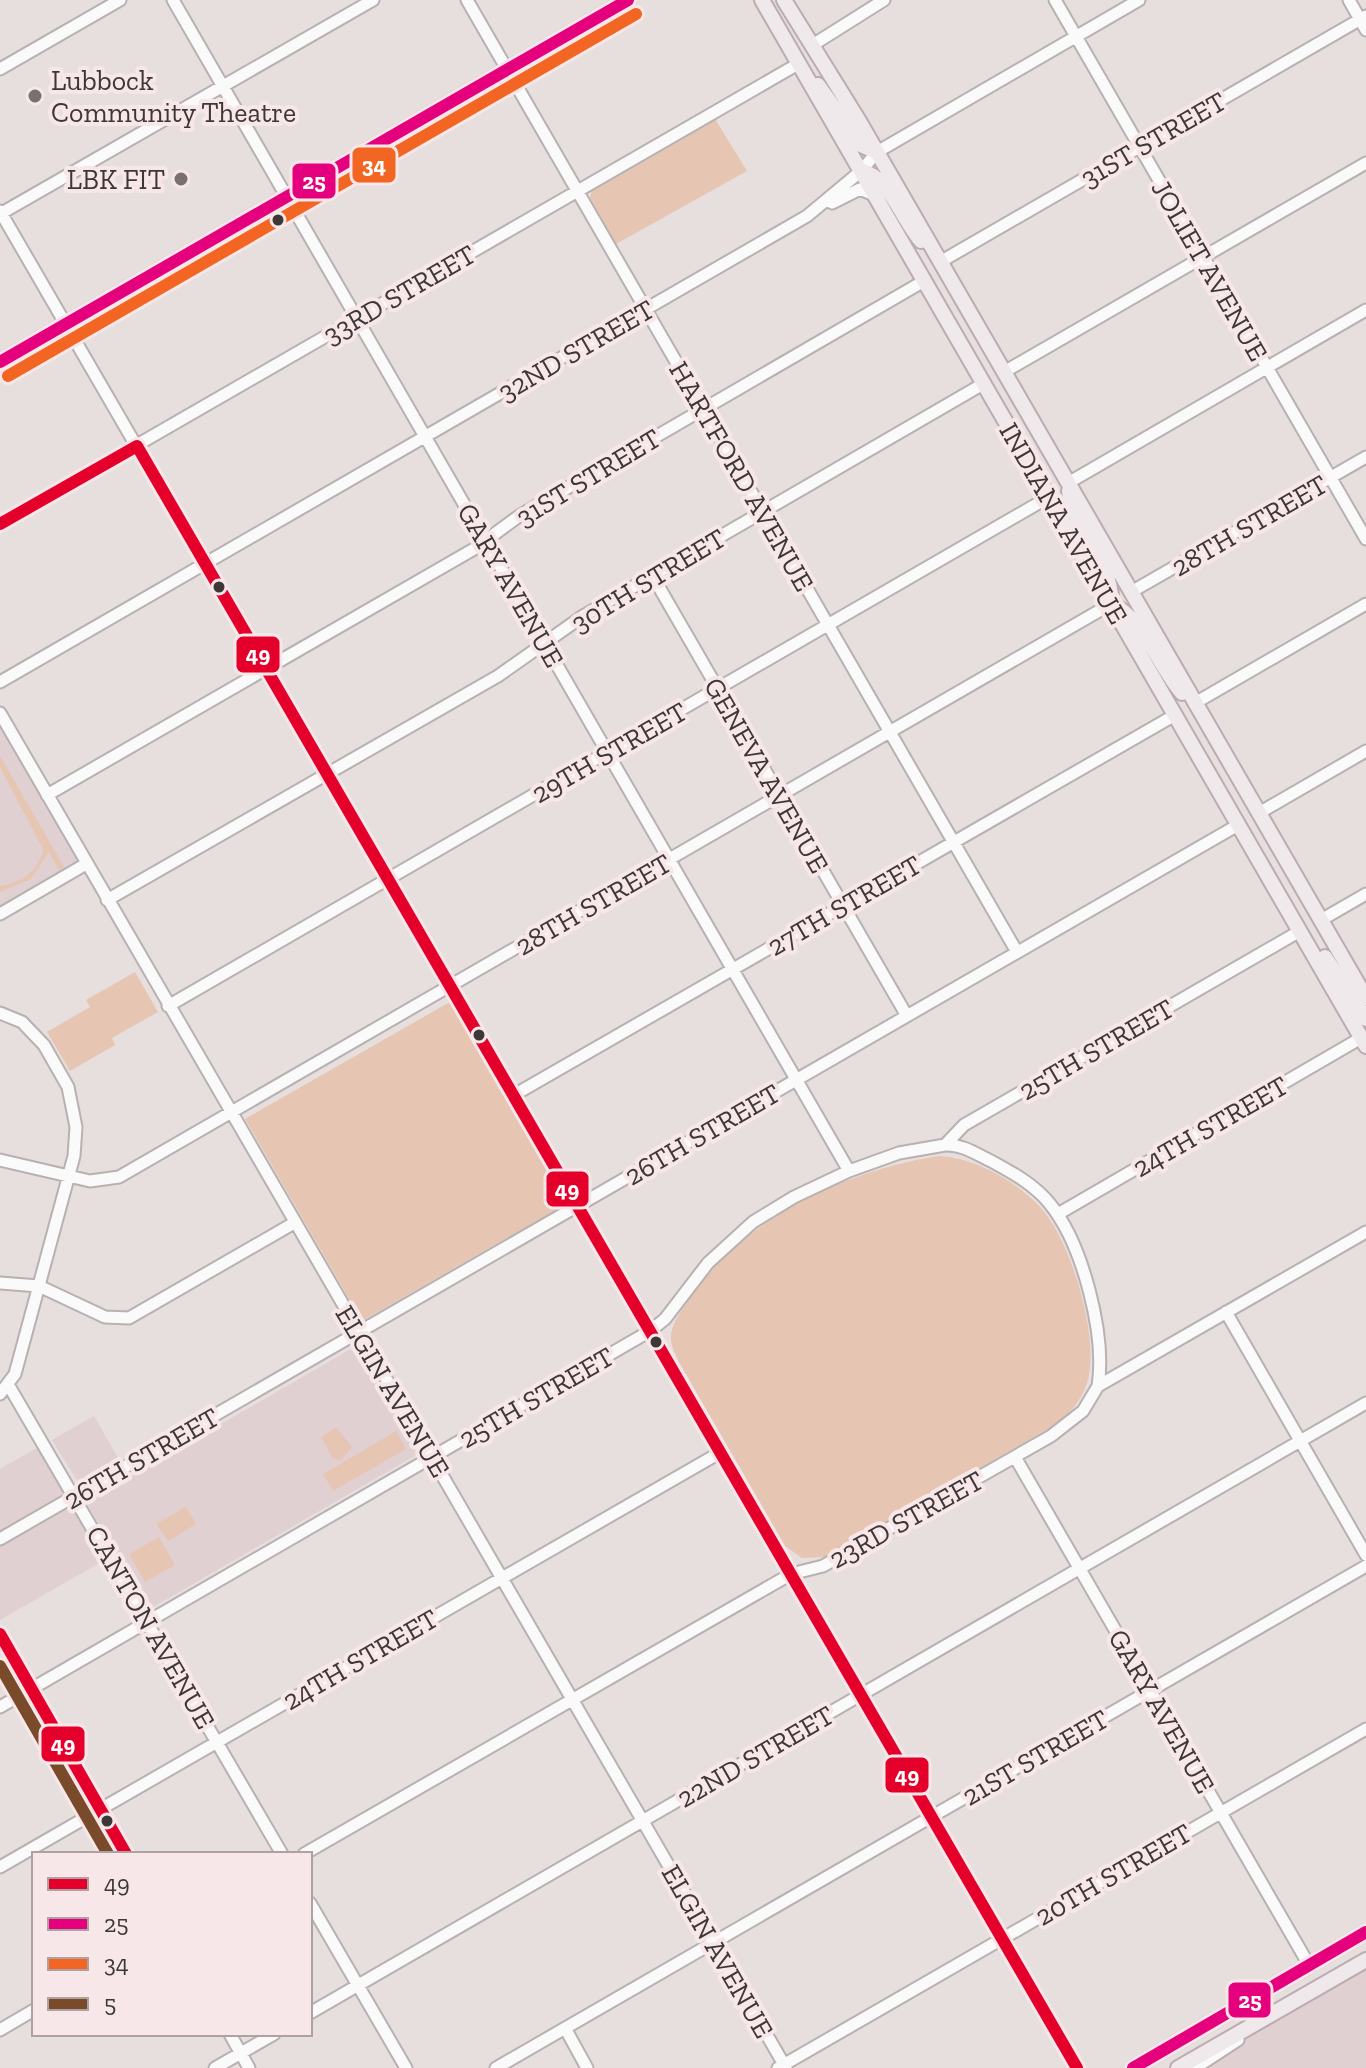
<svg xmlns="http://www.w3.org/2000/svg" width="1366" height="2068" font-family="'Zilla Slab',serif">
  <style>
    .built { fill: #e1d0d1 }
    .green { fill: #e6c5b3 }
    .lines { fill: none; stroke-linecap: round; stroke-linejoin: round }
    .minor-casing { stroke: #b8b1b1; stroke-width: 15 }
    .major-casing { stroke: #bbacb1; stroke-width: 18 }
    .minor { stroke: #fbfafa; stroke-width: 11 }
    .major { stroke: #f0e9ec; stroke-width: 14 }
    .bus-1-casing { stroke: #f8e7e9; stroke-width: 18 }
    .bus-2-casing { stroke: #f8e7e9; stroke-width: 18 }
    .bus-3-casing { stroke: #f8e7e9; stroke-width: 18 }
    .bus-4-casing { stroke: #f8e7e9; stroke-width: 18 }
    .bus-1 { stroke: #e4002b; stroke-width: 12 }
    .bus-2 { stroke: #e5007d; stroke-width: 12 }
    .bus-3 { stroke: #f26522; stroke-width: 12 }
    .bus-4 { stroke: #7a4b2a; stroke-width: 12 }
    .poi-dot { fill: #787171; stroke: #f8e7e9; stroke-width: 3 }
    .bus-dot { fill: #3d3737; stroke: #f8e7e9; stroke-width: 3 }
    .labels { text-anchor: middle; stroke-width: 8; stroke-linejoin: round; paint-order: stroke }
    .poi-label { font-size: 28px; fill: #3d3737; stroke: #f8e7e9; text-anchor: start }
    .street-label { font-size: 28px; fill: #3d3737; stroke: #f8e7e9 }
    .line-badge { stroke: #f8e7e9; stroke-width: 3 }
    .badge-label { font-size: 22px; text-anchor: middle; font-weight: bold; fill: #fff }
  </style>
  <rect width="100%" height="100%" fill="#e7dede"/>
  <path class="built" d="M0,713L86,864L0,914Z
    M356,1346L418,1454L148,1610L86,1502Z
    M94,1416L121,1463L88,1482H78L52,1440Z
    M42,1445L65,1491L60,1498L0,1533V1469Z
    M73,1504L108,1558L0,1620V1546Z
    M1366,1968V2068H1202L1276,2020Z"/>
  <path class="green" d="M715,119L747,171L616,244L590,198L592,190Z
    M0,756L64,867L59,870L49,852L31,879L0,892V886C21,883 40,870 43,849L0,767Z
    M135,972L158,1012L112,1038L115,1045L70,1071L47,1032L90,1007L86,1000Z
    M450,1002L566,1204L362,1321L245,1119Z
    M939,1156C976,1158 1016,1181 1041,1208C1071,1241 1101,1340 1087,1383C1081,1402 1069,1414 1053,1426L825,1557L802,1558L785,1546L679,1362C676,1355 671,1346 671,1339C671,1322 683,1309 692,1295C746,1217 847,1170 939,1156Z
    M336,1427L352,1447L341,1460L333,1459L321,1437Z
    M396,1431L406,1449L333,1491L323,1474Z
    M186,1507L196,1524L168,1541L156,1524Z
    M159,1537L175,1565L145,1582L129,1554Z"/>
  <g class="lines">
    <g class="minor-casing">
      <path id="minor" d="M173,0L849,1171
        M467,0L1017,952
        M1055,0L1366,539
        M1349,0L1366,30
        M811,46L884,0
        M0,69L120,0
        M832,203L860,189L874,195
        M0,211L1077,2068
        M0,214L373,0
        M940,262L1366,16
        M1004,372L1366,163
        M1068,483L1366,310
        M0,524L798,64
        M652,575L907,1016
        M1131,592L1366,457
        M0,682L807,216L861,171L877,152L1139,0
        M1195,703L1366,604
        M0,713L786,2068
        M47,795L474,549L519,516L924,281
        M1259,813L1366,751
        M107,900L498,676L583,616L983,384
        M0,914L86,864
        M1321,920L1366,894
        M168,1006L1049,497
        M0,1013L22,1022L44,1045L68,1087L76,1127L74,1156L15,1374L0,1394
        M514,1095L1175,715
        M945,1145C962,1144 976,1154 991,1161C1013,1173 1035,1185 1050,1204C1083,1245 1106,1335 1098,1386
        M0,1160L90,1181L119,1177L1111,604
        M1058,1214L1361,1038
        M0,1283L39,1286L105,1317L129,1318L294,1223
        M1226,1312L1366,1555
        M9,1386L282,1854
        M1015,1457L1309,1965
        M0,1539L1238,825
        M0,1634L126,1854
        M0,1707L650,1331L665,1319L708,1263L753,1222L794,1197L849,1171L899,1153L945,1145L964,1125L1300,931
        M304,1854L791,1574L823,1566L1051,1436L1083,1411L1098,1386L1366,1232
        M0,1867L721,1452
        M310,1903L406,2068
        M310,2013L1366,1403
        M565,2028L587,2068
        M0,2030L34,2010
        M230,2034L249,2068
        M215,2068L274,2034
        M496,2068L1366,1566
        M778,2068L1366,1729
        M1195,2068L1238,2040"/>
    </g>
    <g class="major-casing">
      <path id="major" d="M762,0L1366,1046
        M784,0L859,121L1366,998
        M818,85L861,145L877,152
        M861,171C889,176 903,221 921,241
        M0,362L628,0
        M1069,491C1074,531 1114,564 1111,604C1143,618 1159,666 1182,693
        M1325,957L1366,1019
        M1133,2068L1366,1932
        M1178,2068L1366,1960"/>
    </g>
    <use href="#minor" class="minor"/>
    <use href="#major" class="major"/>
    <g class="bus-1-casing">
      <path id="bus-1" d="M0,524L137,446L1077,2068
        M0,1634L126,1854"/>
    </g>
    <g class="bus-2-casing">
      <path id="bus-2" d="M0,362L628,0
        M1133,2068L1366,1932"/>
    </g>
    <g class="bus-3-casing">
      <path id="bus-3" d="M8,376L636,14"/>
    </g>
    <g class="bus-4-casing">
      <path id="bus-4" d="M0,1666L108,1854"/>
    </g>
    <use href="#bus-1" class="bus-1"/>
    <use href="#bus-2" class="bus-2"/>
    <use href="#bus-3" class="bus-3"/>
    <use href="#bus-4" class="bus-4"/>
  </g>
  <g class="poi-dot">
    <circle cx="35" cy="96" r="8"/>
    <circle cx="181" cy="179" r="8"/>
  </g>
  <g class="bus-dot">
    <circle cx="278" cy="220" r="7"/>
    <circle cx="219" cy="587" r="7"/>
    <circle cx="479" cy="1035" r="7"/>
    <circle cx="656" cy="1342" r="7"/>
    <circle cx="107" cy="1821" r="7"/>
  </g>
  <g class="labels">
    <g class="poi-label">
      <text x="51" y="90">Lubbock<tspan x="51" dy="32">Community Theatre</tspan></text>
      <text x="165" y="189" text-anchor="end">LBK FIT</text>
    </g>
    <g class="street-label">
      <text transform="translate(1153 139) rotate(-30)" y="10">31ST STREET</text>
      <text transform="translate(1210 270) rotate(60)" y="10">JOLIET AVENUE</text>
      <text transform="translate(399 294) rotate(-30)" y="10">33RD STREET</text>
      <text transform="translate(576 350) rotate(-30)" y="10">32ND STREET</text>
      <text transform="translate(742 476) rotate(60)" y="10">HARTFORD AVENUE</text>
      <text transform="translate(588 477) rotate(-31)" y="10">31ST STREET</text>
      <text transform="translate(1064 523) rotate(60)" y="10">INDIANA AVENUE</text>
      <text transform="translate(1249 525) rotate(-30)" y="10">28TH STREET</text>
      <text transform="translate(648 580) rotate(-31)" y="10">30TH STREET</text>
      <text transform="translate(511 585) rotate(60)" y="10">GARY AVENUE</text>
      <text transform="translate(609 752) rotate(-30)" y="10">29TH STREET</text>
      <text transform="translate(767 775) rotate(60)" y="10">GENEVA AVENUE</text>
      <text transform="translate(593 904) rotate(-30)" y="10">28TH STREET</text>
      <text transform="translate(844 905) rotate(-30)" y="10">27TH STREET</text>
      <text transform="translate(1096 1049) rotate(-30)" y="10">25TH STREET</text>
      <text transform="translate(1210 1126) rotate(-30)" y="10">24TH STREET</text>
      <text transform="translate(702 1134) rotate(-30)" y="10">26TH STREET</text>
      <text transform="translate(393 1391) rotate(59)" y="10">ELGIN AVENUE</text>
      <text transform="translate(536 1397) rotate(-30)" y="10">25TH STREET</text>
      <text transform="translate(141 1458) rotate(-30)" y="10">26TH STREET</text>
      <text transform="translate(906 1519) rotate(-29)" y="10">23RD STREET</text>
      <text transform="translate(151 1627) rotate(60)" y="10">CANTON AVENUE</text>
      <text transform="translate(360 1659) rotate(-30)" y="10">24TH STREET</text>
      <text transform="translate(1162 1711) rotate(60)" y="10">GARY AVENUE</text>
      <text transform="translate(755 1756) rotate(-30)" y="10">22ND STREET</text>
      <text transform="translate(1035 1757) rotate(-30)" y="10">21ST STREET</text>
      <text transform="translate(1113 1874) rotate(-30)" y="10">20TH STREET</text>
      <text transform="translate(718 1951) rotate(60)" y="10">ELGIN AVENUE</text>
    </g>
  </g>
  <g class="line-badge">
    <rect x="351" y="146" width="46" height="38" rx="8" fill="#f26522"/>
    <rect x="291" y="162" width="46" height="38" rx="8" fill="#e5007d"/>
    <rect x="235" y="635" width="46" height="39" rx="8" fill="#e4002b"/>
    <rect x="545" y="1170" width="45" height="38" rx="8" fill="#e4002b"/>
    <rect x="40" y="1725" width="46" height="38" rx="8" fill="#e4002b"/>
    <rect x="884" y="1756" width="46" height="38" rx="8" fill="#e4002b"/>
    <rect x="1227" y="1981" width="45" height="38" rx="8" fill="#e5007d"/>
  </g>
  <g class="badge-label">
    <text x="374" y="173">34</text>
    <text x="314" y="189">25</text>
    <text x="258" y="662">49</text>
    <text x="567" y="1197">49</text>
    <text x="63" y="1752">49</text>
    <text x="907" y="1783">49</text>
    <text x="1250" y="2008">25</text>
  </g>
  <rect x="32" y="1852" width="280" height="184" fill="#f8e7e9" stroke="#ada1a2" stroke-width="2"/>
  <rect x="48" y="1878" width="40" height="12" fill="#e4002b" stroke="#ada1a2" stroke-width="2"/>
  <text x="104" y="1892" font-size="24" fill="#3d3737">49</text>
  <rect x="48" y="1918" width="40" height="12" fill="#e5007d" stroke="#ada1a2" stroke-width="2"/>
  <text x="104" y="1932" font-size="24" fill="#3d3737">25</text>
  <rect x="48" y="1958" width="40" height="12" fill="#f26522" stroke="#ada1a2" stroke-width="2"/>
  <text x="104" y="1972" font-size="24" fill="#3d3737">34</text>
  <rect x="48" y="1998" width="40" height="12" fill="#7a4b2a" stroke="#ada1a2" stroke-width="2"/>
  <text x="104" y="2012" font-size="24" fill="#3d3737">5</text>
</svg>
